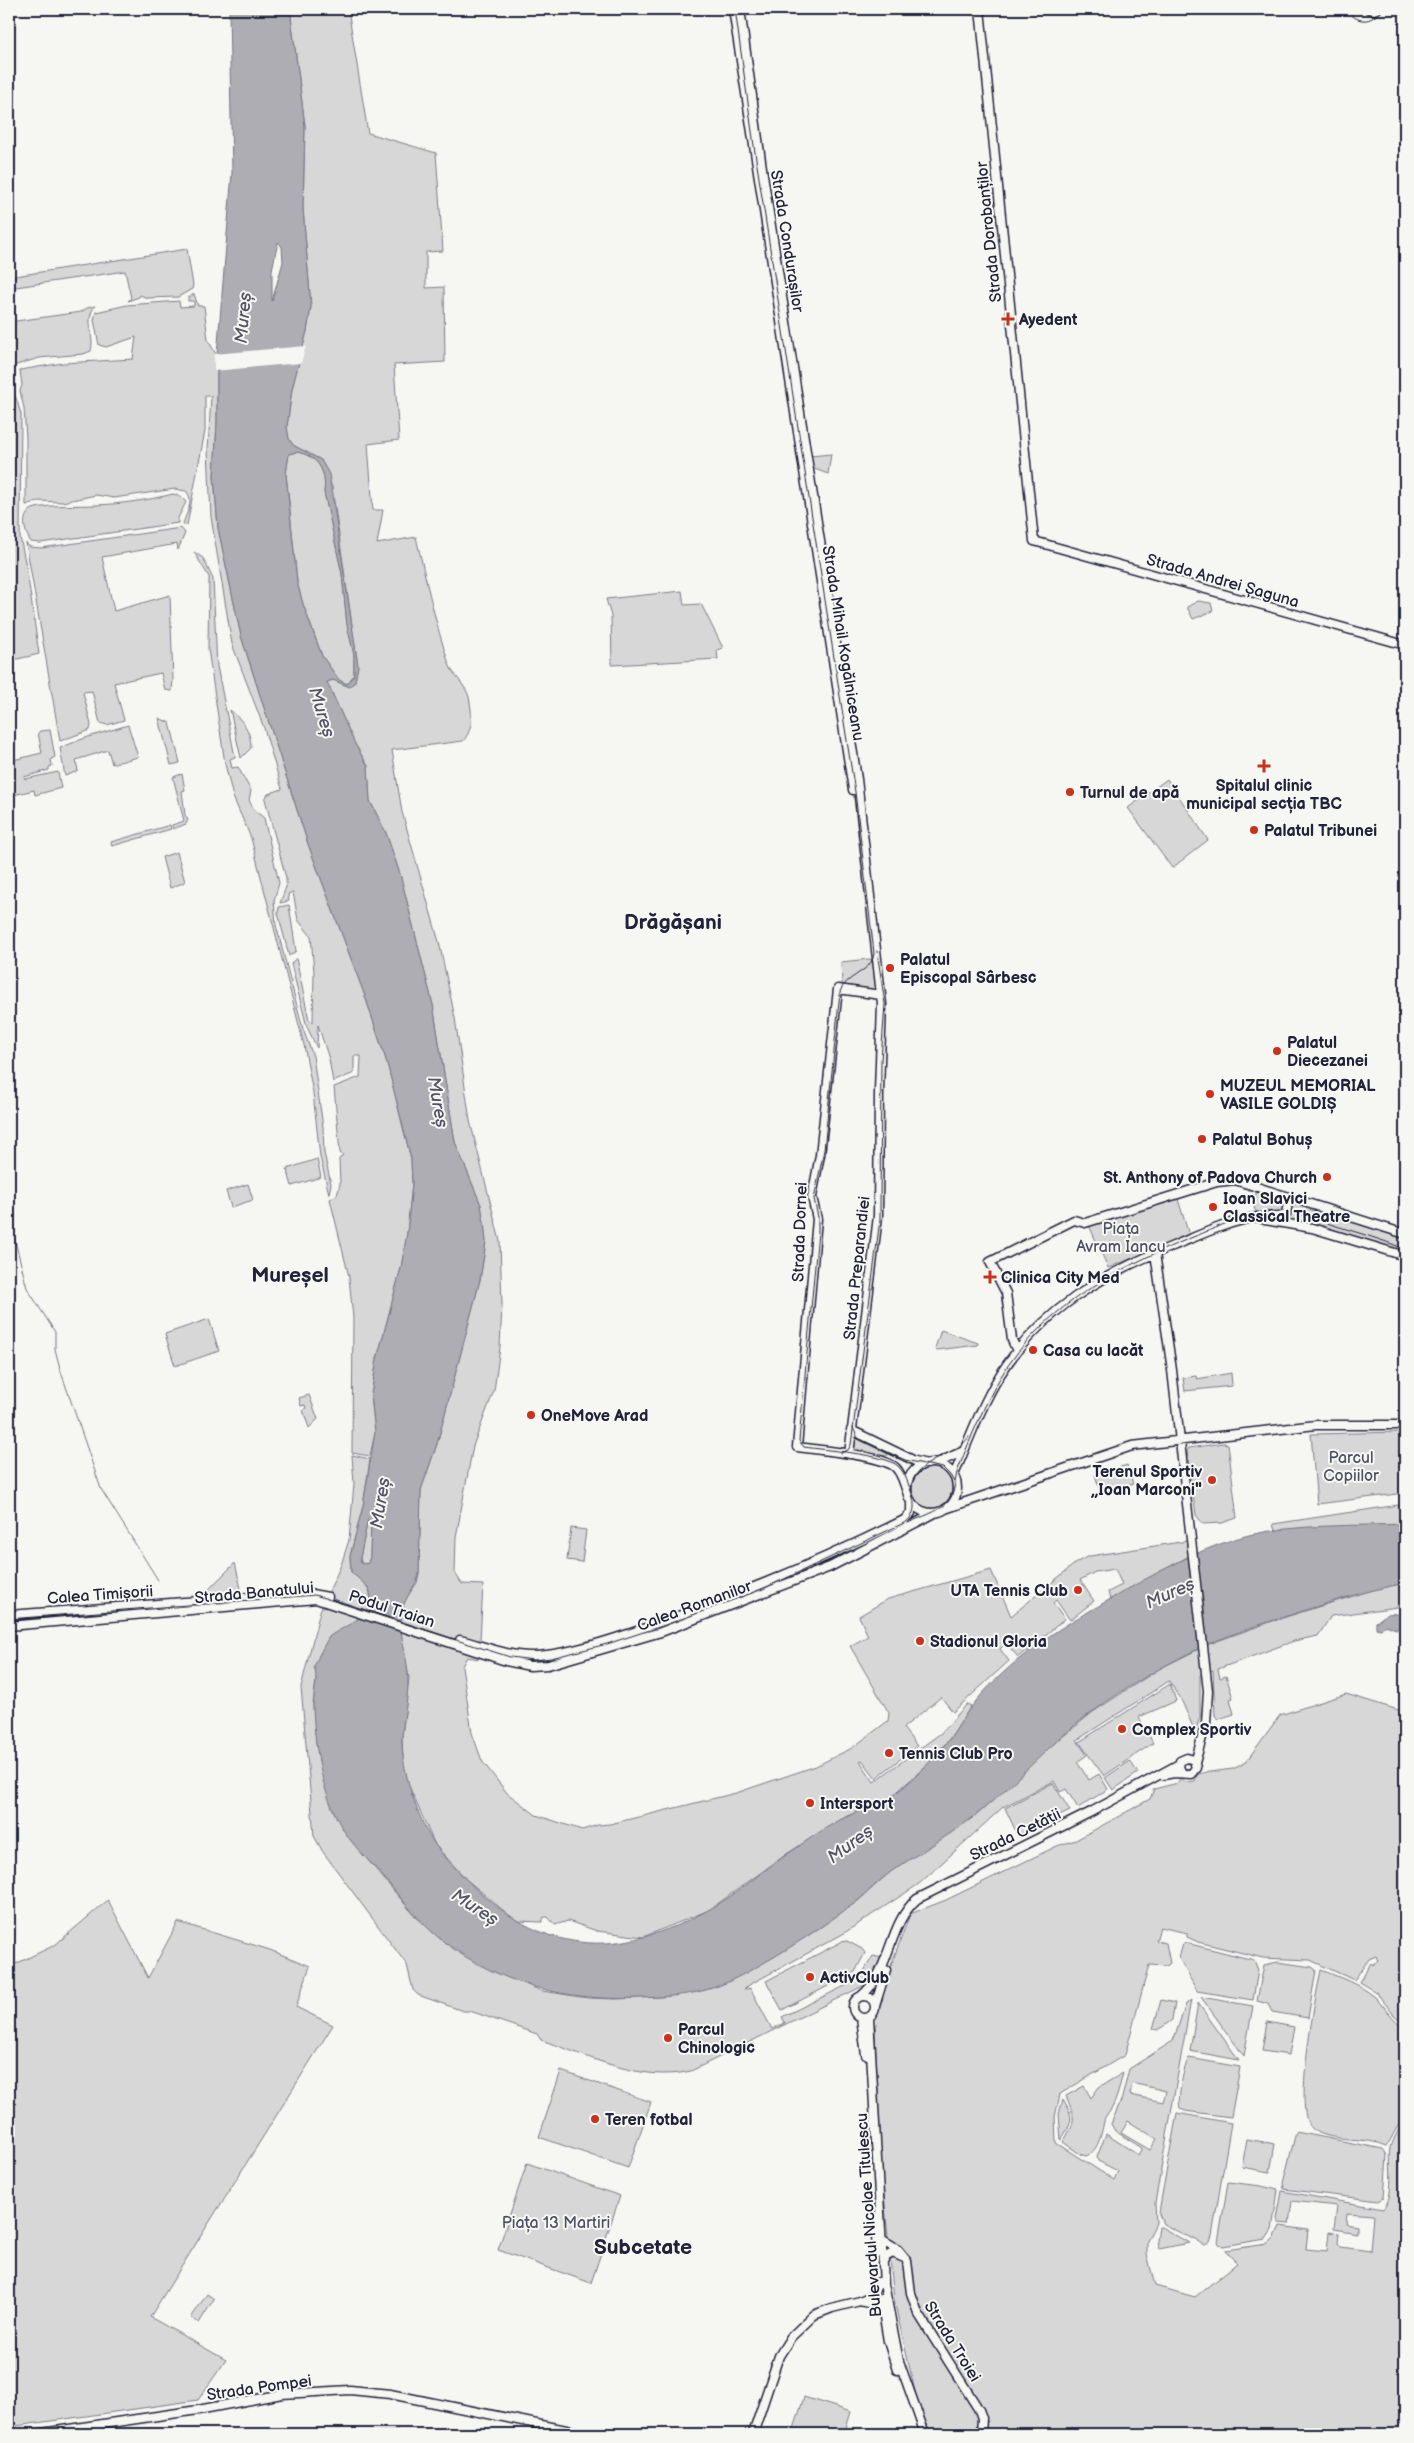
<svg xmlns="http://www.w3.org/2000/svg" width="1414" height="2443" font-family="'Balsamiq Sans',sans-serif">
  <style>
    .green { fill: #d7d7d7; stroke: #7c7c89; fill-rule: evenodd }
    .water { fill: #adadb3; stroke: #757583; fill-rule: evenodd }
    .pier { fill: #f6f6f2 }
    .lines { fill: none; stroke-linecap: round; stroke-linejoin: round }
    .stream { stroke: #757583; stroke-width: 1 }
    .major-casing { stroke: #22223b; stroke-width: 11 }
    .major { stroke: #f6f6f2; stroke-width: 8 }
    .tram { stroke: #22223b; stroke-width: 1 }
    .rail-casing { stroke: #22223b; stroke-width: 3 }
    .rail { stroke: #f6f6f2; stroke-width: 1; stroke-dasharray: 4; stroke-linecap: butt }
    .poi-dot { fill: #c8321e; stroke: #f6f6f2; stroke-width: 2 }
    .labels { text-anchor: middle; stroke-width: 4; stroke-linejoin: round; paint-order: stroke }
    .street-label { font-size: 16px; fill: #22223b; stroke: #f6f6f2 }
    .poi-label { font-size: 16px; font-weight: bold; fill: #22223b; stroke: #f6f6f2; text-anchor: start }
    .park-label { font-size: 16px; fill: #4f4f62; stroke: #f6f6f2 }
    .water-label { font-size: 18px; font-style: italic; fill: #535365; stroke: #f6f6f2 }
    .district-label { font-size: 21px; font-weight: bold; fill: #22223b; stroke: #f6f6f2 }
  </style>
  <rect width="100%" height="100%" fill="#f6f6f2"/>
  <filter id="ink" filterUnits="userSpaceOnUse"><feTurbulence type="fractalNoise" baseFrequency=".02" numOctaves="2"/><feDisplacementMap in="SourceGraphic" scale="10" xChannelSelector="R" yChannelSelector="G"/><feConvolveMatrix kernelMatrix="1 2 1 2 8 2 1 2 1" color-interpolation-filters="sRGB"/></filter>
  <g filter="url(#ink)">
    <path class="green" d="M290,9H348L368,133L436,153L443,251L426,252V288L444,287L445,362L394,365L399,440L368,444L373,510H383L377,544L416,537C426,579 435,623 449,664C453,675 467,687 469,697C472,713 474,729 463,741L392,750L402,812L439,942L455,1018L470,1121L500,1241L502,1305L500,1347L494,1391L473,1446L456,1537L455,1573L462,1584L483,1585L479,1659L467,1657L462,1666L472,1733L482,1761L507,1793L536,1815L582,1830L598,1825L610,1824L736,1793L816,1766L852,1748L888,1721L889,1713L850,1646L868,1636L859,1616L888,1599L991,1570L1011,1616L1077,1562L1090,1556L1187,1541L1189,1556L1110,1600L1108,1592L1122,1585L1115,1569L1095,1572L1080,1580L1094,1601L1070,1620L1056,1600L1053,1603L1065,1619L1018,1657L1006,1643L1000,1649L1009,1661L953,1712L941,1697L903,1728L917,1746L876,1778L862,1760L860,1761L874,1782L941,1733L967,1704L971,1706L954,1733L929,1763L896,1793L882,1803L847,1816L788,1853L709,1910L643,1937L597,1931L568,1921L555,1925L548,1917H544L542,1922L517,1921L510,1916L467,1880L435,1845L408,1784L403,1763L402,1736L409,1678L400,1628L404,1601L417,1583L419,1573L421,1490L437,1444L480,1280L486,1242L484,1223L481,1205L455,1142L433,1005L400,874L386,833L370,801L368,766L355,744L327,682L333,680L350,687L355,681L358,666L332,487L321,460L293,445L289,439L287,427L292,389L307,331L311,307L303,209L305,126Z
      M187,249L193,285L192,289L178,297L147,298L140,295L139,297L128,301L131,298L125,271L9,288V277Z
      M194,294L198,306H204L208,340L217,356V422L214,476L218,528L241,636L308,844L365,996L387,1063L411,1159L412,1184L407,1233L401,1268L377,1359L371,1395L375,1432L370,1456L352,1453L353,1318L349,1277L330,1199L337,1195L340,1184L339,1159L343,1155L340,1153L334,1087L360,1077L361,1056H354V1073L333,1082L329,1059L318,1025L317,1048L307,1027L291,964L296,958L309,1020L313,1022L314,972L311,936L298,920L293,892L288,894L289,901L280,903L286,887V878L265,799L268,794L282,789L264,728L232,644L211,517L208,449L211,396H205V431L187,525L183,524C186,513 195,501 186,491L175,489L114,498L96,495L62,502L38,501L26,505V438L24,408L20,391L22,385L20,370L63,363L133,359L136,337L106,347L99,345L94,320L96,312L127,305L179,301L180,307L194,306V301H188V298Z
      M95,306C84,320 95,336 91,351L83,354L39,358L13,366V371L9,373V322L81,312L87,308Z
      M9,385L16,398L21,414L20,537L27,571L39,654L9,661Z
      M296,452C318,455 327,472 324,492L342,574L347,625L354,655V675L347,684L339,680L322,656L303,604L297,582L290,511L286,474L289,454Z
      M831,454L828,474L812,468L810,456Z
      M173,494L180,496L186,502L178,518V523L40,543L31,542C25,533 20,518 31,510C40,504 83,506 96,505C122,504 149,500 173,494Z
      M181,528L185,533L178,550L177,544L102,557L114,611L170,595L173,680L172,691L165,690L161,673L114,683L124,720L107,725L100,723L92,691L83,692L91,725L90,730L60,741L26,543L30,547L41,548Z
      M194,552L203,558L213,579L217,666L235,757L230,759L232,768L238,767L251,791L249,800L254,810L264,818L279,883L274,900L276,925L303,1029L313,1056L323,1127L324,1153L331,1184L329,1194L320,1157L313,1093L304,1045L251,838L233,797L225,764L208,649L209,577Z
      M682,591L684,605L701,604L723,648L717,650L718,659L612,665L611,616L606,599Z
      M1198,601L1211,603L1213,611L1193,619L1187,607Z
      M230,710C243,721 251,730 251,748L241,758Z
      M159,718L170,723L180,763L171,765Z
      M128,725L138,757L112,764L108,750L76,760L78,771L65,776L60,748L85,738Z
      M50,730L55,757L51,759L52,766L49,767V770L24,777L25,779L58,772L61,788L35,795L34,790L9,796V761L42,753L38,733L40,731Z
      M182,774L185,790L182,791L185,815L188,820L186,824L173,829L172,825L184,821L173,777Z
      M1167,779L1208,840L1172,868L1128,808Z
      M170,825L171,829L112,846L111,842Z
      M177,852L185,882L170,888L162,857Z
      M289,905L296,951L289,956L278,913L279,907Z
      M869,959L873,960L878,986L874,990L845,987L842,984L841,962Z
      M317,1159L321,1177L292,1186L287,1169Z
      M248,1184L253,1200L231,1207L226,1191Z
      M1259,1190L1281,1197L1285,1204L1284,1212C1277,1216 1259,1218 1255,1210C1253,1205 1255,1198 1256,1193Z
      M1177,1196L1189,1235L1108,1268L1088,1223Z
      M1291,1201L1405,1237V1252L1337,1232L1285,1220L1291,1210Z
      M209,1319L219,1351L175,1366L165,1334Z
      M941,1330L978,1343V1345L937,1350L935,1348Z
      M1231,1373L1232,1386L1185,1391L1183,1378L1196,1376L1197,1379Z
      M309,1395L318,1419L309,1428L303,1410L306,1408L305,1405L301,1406L299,1398Z
      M1405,1432V1493L1317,1504L1311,1434Z
      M853,1436L888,1454L887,1456L855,1451L852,1448Z
      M1224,1443L1228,1444L1229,1452L1237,1518L1222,1523L1203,1524L1196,1515L1187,1451L1189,1448Z
      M352,1455L370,1459L363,1506L350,1556L351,1572C357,1578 364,1581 368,1588C380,1611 345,1630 329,1637L326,1646L319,1655L313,1705L316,1742L325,1784L336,1814L348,1836L414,1915L445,1943L507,1977L542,1991L588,1998L615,1999L660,1997L704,1990L725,1983L770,1959L810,1934L858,1901L890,1872L978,1814L1045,1751L1093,1712L1159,1669L1209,1644L1273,1621L1379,1588L1405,1583V1606L1331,1616L1318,1636L1294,1641L1218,1669L1220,1678L1226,1676L1233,1698L1230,1699L1234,1714L1219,1719L1215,1716L1213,1670L1200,1675V1717L1195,1732L1181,1699L1169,1681L1077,1740L1087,1755L1077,1762L1089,1780L1099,1774L1108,1789L1078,1808L1066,1789L1060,1792L1054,1781L1003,1807L919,1884L890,1903L841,1935L749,1985L744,1990L750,1988L772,2029L785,2023L782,2017L851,1983L864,1971L873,1956L882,1958L872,1979L867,1984L691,2071C640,2083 589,2056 541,2040L537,2034L470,2011H463L418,1995L413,1990L407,1965L323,1852L314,1836L301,1687L320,1611L341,1565L349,1540L354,1484Z
      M1127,1465L1133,1484L1101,1494L1095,1475Z
      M912 1488a20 20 0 1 1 40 0a20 20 0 1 1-40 0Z
      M1405,1504V1524L1275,1531L1273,1524Z
      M368,1519L371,1522L370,1557L368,1563L365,1564L361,1563L360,1558Z
      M571,1528L586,1530L582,1562L567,1560Z
      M235,1563L242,1593L202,1596Z
      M1170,1684L1176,1701L1139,1717L1153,1743L1104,1776L1079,1742Z
      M1346,1694L1405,1712V2024L1394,2015L1377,1993L1359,1982L1371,1963L1373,1965L1378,1961L1376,1956L1369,1959L1354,1980L1310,1960L1263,1958L1198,1942L1187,1937V1933L1160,1927L1156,1941L1166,1943L1170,1963L1167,1966L1149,1965L1125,2055L1060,2094L1055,2117L1056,2143L1114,2180L1118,2171L1098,2161L1097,2157L1106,2134L1138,2155L1142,2148L1115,2131L1111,2124L1122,2098L1129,2069L1173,2041L1186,2004L1191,2000L1155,2203L1156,2223L1147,2241V2254L1155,2286L1195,2297L1237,2263L1225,2250L1268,2244L1275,2237L1280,2226L1308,2230L1306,2249L1327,2251L1329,2232L1339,2234L1338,2243L1341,2247L1370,2251L1373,2215L1347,2213L1346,2224L1357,2226V2233L1334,2229L1337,2206L1292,2201L1289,2224L1279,2223L1277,2219L1282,2191L1383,2209C1396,2195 1388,2165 1391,2148C1393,2139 1400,2127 1405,2120V2434H931L917,2400L894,2300L882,2174L875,2033L879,1998L910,1914L946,1900L1057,1846L1076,1840L1150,1799L1154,1789L1178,1783L1180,1778L1186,1782L1195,1781L1197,1775L1202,1773L1233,1769L1245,1763L1280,1715ZM1132,2083L1166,2091L1163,2102L1130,2095ZM1128,2121L1157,2139L1150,2150L1121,2133Z
      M1130,1761L1138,1773L1113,1790L1105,1778Z
      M1053,1783L1070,1811L1018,1836L1005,1808Z
      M108,1900L148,1978L178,1922L270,1950L310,1966L296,2007L333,2025L150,2317L226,2360L198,2400L9,2427V1967L55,1945Z
      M847,1941L862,1949L865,1953L855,1972L782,2010L766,1981L841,1942Z
      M1186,1943L1254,1960L1258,1970L1253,2000L1197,1991L1179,1958L1183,1944Z
      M1278,1962L1312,1967L1316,1970L1308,2018L1272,2012L1268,2004L1257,2001L1264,1965Z
      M1321,1970C1339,1977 1359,1984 1375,1997C1386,2007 1391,2019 1405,2028V2113L1387,2146C1365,2136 1334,2143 1313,2130C1291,2117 1316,1996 1321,1970Z
      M1201,1997L1253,2006L1244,2056Z
      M1161,2000L1175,2003L1172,2020L1158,2030L1153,2029Z
      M1198,2003L1239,2060L1190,2051Z
      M1267,2022L1294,2027L1289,2055L1262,2051Z
      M1189,2058L1240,2067L1231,2117L1185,2111L1180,2108C1177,2099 1184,2065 1189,2058Z
      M561,2071L651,2102L628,2168L539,2137Z
      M1123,2073C1119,2088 1116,2107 1105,2117C1102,2129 1100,2151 1086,2156L1080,2154L1063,2142C1076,2121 1076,2119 1066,2096L1084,2086L1091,2098L1099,2087Z
      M1063,2099C1075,2119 1072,2121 1061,2140L1059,2114Z
      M1177,2113L1231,2123L1212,2236L1210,2242L1205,2245L1163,2224L1159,2214L1160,2206Z
      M1296,2132L1383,2149L1387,2155L1384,2198L1379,2201L1284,2189L1283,2183Z
      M1247,2139L1275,2144L1270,2172L1242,2167Z
      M527,2163L620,2196L591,2283L498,2250Z
      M1228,2182L1261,2186L1278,2190L1272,2230L1266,2239L1223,2246L1218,2243Z
      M1159,2227H1161L1189,2243L1159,2249L1157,2241Z
      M207,2294L214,2299L199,2323L191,2318Z
      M804,2397L851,2412L844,2434H809L794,2429Z"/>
    <path class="water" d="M229,9H290L305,126L303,209L311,307L307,331L292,389L287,427L289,439L293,445L321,460L329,474L358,666L355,681L350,687L333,680L327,682L355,744L368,766L370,801L386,833L400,874L433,1005L455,1142L481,1205L484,1223L486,1242L480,1280L437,1444L421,1490L419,1573C416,1587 405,1596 402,1611C397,1635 409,1657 408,1682C408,1701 403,1719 402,1738C401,1769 418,1821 436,1846C444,1857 455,1868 465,1878C541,1956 617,1961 710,1909C739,1893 764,1869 792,1851C809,1839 827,1826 846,1817C864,1808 882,1805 897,1792C918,1776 936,1756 952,1736C959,1726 964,1715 972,1706C1000,1670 1048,1634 1088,1612C1139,1583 1191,1550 1249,1535C1296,1524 1356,1526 1405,1524V1583C1370,1590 1336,1600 1303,1611C1271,1621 1239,1631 1209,1644C1168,1662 1128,1686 1092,1712C1050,1743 1016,1783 975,1816C949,1836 920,1852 892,1871C879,1880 868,1893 855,1903C815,1932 773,1960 728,1982C700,1995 668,1997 638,1998C569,2002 499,1984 444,1942C421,1924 404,1902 386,1880C374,1866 359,1852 348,1837C323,1802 315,1751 313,1708C313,1695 319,1678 314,1667C316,1661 327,1639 330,1636C345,1625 381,1614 368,1587L351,1572L350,1556L363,1506L375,1432L371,1395L377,1359L401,1268L407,1233L412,1184L411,1159L387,1063L365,996L308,844L241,636L218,528L214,476L217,422V355L232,173ZM278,242L282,247L283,262L272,301V270ZM296,452C318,455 327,472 324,492L342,574L347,625L354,655V675L347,684L339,680L322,656L303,604L297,582L286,474L289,454ZM368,1519L371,1522L370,1557L368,1563L365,1564L361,1563L360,1558Z
      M1387,1614C1395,1613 1400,1613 1404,1621L1400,1628L1396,1629L1385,1625L1381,1629L1376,1628V1622Z"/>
    <path class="pier" d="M306,346L301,363L214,371V354Z"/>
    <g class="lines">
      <path class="stream" d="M9,1217L27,1288L55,1332V1349L61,1372L101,1489L158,1580"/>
      <g class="major-casing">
        <path id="major" d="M733,9L853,790
          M740,9L762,168L857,779L882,1004L879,1092L878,1216L849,1454
          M980,9L1034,541L1405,645
          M1369,9L1374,10L1377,9
          M1403,9H1405
          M881,995L838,989L820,1155L812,1197L817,1219L797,1447C817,1450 884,1455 896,1468C903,1475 905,1488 909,1497
          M1270,1217H1280L1286,1214L1288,1203L1283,1195
          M1155,1253L1172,1370L1208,1691L1206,1723L1195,1763
          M1017,1351L1012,1340L1006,1293L990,1262L1074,1220L1085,1223L1217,1182L1235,1180L1405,1234
          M851,1430L915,1461L927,1464
          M937,1463L964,1451
          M907 1488a25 25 0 1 1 50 0a25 25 0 1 1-50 0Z
          M954,1475C968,1442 981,1406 1000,1375C1040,1311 1104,1273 1173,1246C1200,1235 1229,1221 1258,1217L1265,1220L1312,1228L1405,1256
          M945,1509L1132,1446L1316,1425H1405
          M9,1615L306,1593L328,1597
          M9,1626L316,1599L506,1661L530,1666L548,1665L661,1632L830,1567L935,1513
          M460,1640C484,1646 509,1657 534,1656C571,1655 627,1635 662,1622C745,1593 825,1559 904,1520L911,1513V1501
          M1163,1775L1174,1773L1191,1774L1196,1768L1194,1760L1187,1758L1180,1761L1179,1767L1182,1773
          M853 2007a11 11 0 1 1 22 0a11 11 0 1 1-22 0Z
          M861,1996C892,1971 887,1925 917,1899L1091,1812L1179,1764
          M875,2006L886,1970
          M869,2017L884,2284L899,2361L925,2434
          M861,2018L866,2055
          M875,2219L877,2253
          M881,2240L898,2250L907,2261L911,2293L918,2313L979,2410L982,2418L981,2434
          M882,2264L887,2256L893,2253L902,2257
          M881,2299L888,2341L897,2370
          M860,2301L872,2304L883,2310
          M35,2434L198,2410L282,2394L350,2390L390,2394L586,2434
          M753,2434L779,2356L791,2337L814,2315L832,2308L860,2301L871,2296L879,2282"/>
      </g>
      <use href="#major" class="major"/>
      <path class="tram" d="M1347,9C1355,24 1373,24 1381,9
        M853,1428L858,1438L905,1460L943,1468L950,1475L954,1482
        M841,1453L848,1450L851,1445L880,1219L881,1061L885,1004L877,951
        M911,1490C911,1460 954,1458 969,1437
        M908,1523C920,1517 939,1512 948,1502C956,1493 954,1478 959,1467C971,1437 984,1405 1000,1378C1045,1303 1125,1264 1203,1233C1227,1223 1252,1211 1279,1211C1296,1211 1313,1218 1330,1224C1355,1232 1381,1239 1405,1249
        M9,1619L315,1595L510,1657L534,1660L551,1658L607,1644L665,1625L763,1589L906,1522C916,1514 915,1504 912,1494C908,1484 906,1474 898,1466C885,1454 824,1450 804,1447L799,1441L818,1232V1217L814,1199L824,1150L840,992C845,975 873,972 874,953L855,792L754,146L735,9"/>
      <g class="rail-casing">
        <path id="rail" d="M349,2434L453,2431L477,2434"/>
      </g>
      <use href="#rail" class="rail"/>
    </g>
  </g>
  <g class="poi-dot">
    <path d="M1005.5 311.5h5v5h5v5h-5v5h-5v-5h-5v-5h5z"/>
    <path d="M1261.5 758.5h5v5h5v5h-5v5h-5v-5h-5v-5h5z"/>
    <circle cx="1070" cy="792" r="5"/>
    <circle cx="1254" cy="830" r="5"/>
    <circle cx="890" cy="968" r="5"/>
    <circle cx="1277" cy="1051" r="5"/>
    <circle cx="1210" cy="1094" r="5"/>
    <circle cx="1202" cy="1139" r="5"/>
    <circle cx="1327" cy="1177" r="5"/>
    <circle cx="1213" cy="1207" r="5"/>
    <path d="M987.5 1269.5h5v5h5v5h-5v5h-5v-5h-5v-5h5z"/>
    <circle cx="1033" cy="1350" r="5"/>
    <circle cx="531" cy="1415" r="5"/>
    <circle cx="1212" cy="1480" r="5"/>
    <circle cx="1078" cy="1590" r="5"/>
    <circle cx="920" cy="1641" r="5"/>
    <circle cx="1122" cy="1729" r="5"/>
    <circle cx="889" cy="1753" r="5"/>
    <circle cx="810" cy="1803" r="5"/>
    <circle cx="810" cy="1977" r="5"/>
    <circle cx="668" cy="2038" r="5"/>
    <circle cx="595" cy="2119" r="5"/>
  </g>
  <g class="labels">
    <g class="street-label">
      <text transform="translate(988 232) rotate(-96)" y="6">Strada Dorobanților</text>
      <text transform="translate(788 241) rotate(81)" y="6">Strada Condurașilor</text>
      <text transform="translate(1223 580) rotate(16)" y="6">Strada Andrei Șaguna</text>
      <text transform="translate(844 643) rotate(81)" y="6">Strada Mihail Kogălniceanu</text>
      <text transform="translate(799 1232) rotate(-88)" y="6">Strada Dornei</text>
      <text transform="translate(856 1268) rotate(-84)" y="6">Strada Preparandiei</text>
      <text transform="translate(254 1592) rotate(-5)" y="6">Strada Banatului</text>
      <text transform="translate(100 1594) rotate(-4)" y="6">Calea Timișorii</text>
      <text transform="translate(694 1605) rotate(-20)" y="6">Calea Romanilor</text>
      <text transform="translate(392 1608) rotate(18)" y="6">Podul Traian</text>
      <text transform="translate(1015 1834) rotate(-26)" y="6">Strada Cetății</text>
      <text transform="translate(868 2215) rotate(-94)" y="6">Bulevardul Nicolae Titulescu</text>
      <text transform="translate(953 2341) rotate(58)" y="6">Strada Troiei</text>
      <text transform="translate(259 2387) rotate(-8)" y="6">Strada Pompei</text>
    </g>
    <g class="poi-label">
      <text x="1019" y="325">Ayedent</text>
      <text x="1264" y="791" text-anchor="middle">Spitalul clinic<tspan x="1264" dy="18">municipal secția TBC</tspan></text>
      <text x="1080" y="798">Turnul de apă</text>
      <text x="1264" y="836">Palatul Tribunei</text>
      <text x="900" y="965">Palatul<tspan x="900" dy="18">Episcopal Sârbesc</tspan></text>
      <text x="1287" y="1048">Palatul<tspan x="1287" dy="18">Diecezanei</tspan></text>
      <text x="1220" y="1091">MUZEUL MEMORIAL<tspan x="1220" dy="18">VASILE GOLDIȘ</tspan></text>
      <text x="1212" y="1145">Palatul Bohuș</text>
      <text x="1317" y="1183" text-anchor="end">St. Anthony of Padova Church</text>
      <text x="1223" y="1204">Ioan Slavici<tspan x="1223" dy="18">Classical Theatre</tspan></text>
      <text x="1001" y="1283">Clinica City Med</text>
      <text x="1043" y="1356">Casa cu lacăt</text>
      <text x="541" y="1421">OneMove Arad</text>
      <text x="1202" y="1477" text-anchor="end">Terenul Sportiv<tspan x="1202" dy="18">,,Ioan Marconi"</tspan></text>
      <text x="1068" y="1596" text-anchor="end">UTA Tennis Club</text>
      <text x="930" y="1647">Stadionul Gloria</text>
      <text x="1132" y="1735">Complex Sportiv</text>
      <text x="899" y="1759">Tennis Club Pro</text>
      <text x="820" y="1809">Intersport</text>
      <text x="820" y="1983">ActivClub</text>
      <text x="678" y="2035">Parcul<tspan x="678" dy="18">Chinologic</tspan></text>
      <text x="605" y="2125">Teren fotbal</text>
    </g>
    <g class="park-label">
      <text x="1121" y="1234">Piața<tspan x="1121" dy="18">Avram Iancu</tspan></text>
      <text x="1351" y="1463">Parcul<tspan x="1351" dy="18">Copiilor</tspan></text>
      <text x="556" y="2228">Piața 13 Martiri</text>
    </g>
    <g class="water-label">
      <text transform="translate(243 318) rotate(-85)" y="6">Mureș</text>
      <text transform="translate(322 712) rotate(73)" y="6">Mureș</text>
      <text transform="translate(438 1102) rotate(80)" y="6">Mureș</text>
      <text transform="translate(380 1503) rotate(-81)" y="6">Mureș</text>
      <text transform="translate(1170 1593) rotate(-24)" y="6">Mureș</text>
      <text transform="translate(850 1844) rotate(-36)" y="6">Mureș</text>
      <text transform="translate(475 1907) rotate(33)" y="6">Mureș</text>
    </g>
    <g class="district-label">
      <text x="673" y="929">Drăgășani</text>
      <text x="290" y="1282">Mureșel</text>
      <text x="643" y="2254">Subcetate</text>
    </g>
  </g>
  <rect width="1414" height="2443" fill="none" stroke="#f6f6f2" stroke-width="30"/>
  <rect x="15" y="15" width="1384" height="2413" fill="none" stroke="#22223b" stroke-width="2" filter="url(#ink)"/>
</svg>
